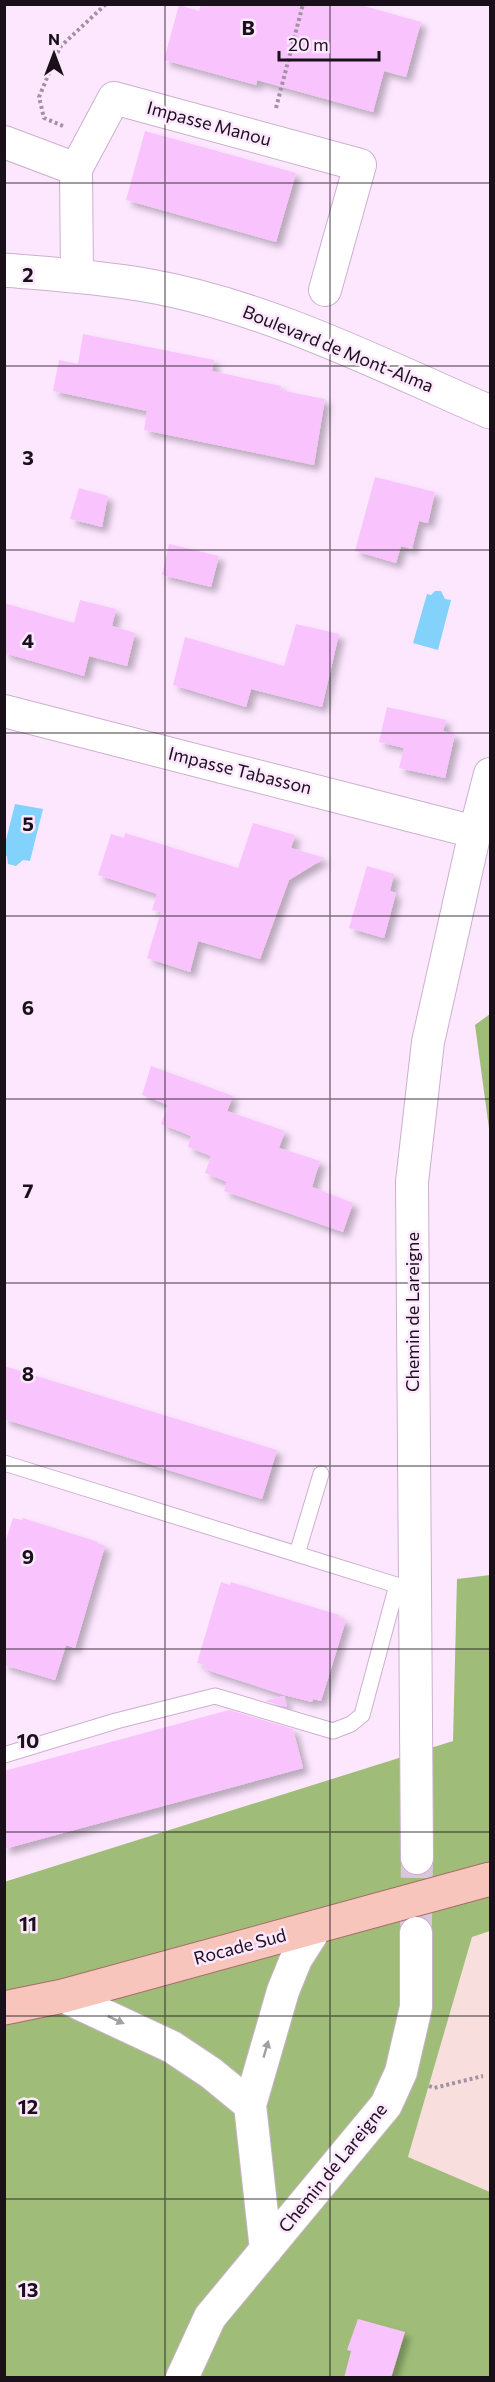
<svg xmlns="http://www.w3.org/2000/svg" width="495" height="2382" font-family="Commissioner,sans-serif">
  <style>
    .commercial { fill: #f9dede }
    .forest { fill: #9fbd79 }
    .water { fill: #82d2fc }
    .building { fill: #f9c3fd; filter: url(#shadow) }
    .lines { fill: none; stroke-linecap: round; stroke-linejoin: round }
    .minor-tunnel { stroke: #dbc7dd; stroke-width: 32; stroke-dasharray: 32 16; stroke-linecap: butt }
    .service-casing { stroke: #cbb0cd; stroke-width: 17 }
    .minor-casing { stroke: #cbb0cd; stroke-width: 34 }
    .tertiary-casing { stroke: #cbb0cd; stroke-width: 35 }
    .primary-casing { stroke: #a66c66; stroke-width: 35 }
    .path { stroke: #a291a3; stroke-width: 4; stroke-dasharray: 3 3; stroke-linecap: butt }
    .service { stroke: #fff; stroke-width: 15 }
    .minor { stroke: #fff; stroke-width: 32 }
    .tertiary { stroke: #fff; stroke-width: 33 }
    .primary { stroke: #f7c5bc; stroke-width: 33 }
    .oneway { fill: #a39fa3 }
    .grid { fill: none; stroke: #19101a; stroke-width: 1.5; stroke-opacity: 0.55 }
    .labels { text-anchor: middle; stroke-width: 5; stroke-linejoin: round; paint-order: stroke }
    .street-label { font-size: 18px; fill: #19101a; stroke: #fde7ff }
    .grid-label { font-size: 20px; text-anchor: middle; font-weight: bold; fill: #19101a; stroke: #fde7ff; stroke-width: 5; stroke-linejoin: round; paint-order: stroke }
  </style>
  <defs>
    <filter id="shadow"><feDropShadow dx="5.5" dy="5.5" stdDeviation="3" flood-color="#0004"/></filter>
  </defs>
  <rect width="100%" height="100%" fill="#fde7ff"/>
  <path class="commercial" d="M490,1931V2192L408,2158L472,1936Z"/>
  <path class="forest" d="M490,1014V1136L475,1025Z
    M490,1575V1931L472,1937L408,2157L490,2192V2377H5L4,1882L453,1741L457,1579Z"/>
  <path class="water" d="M435,591H441L445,599L451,600L438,650L413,643L427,594L431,595Z
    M15,804L43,809L30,861L23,860L16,866L8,864L7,856L4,855L5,844Z"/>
  <path class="building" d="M201,4H357L421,22L406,77L384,71L373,112L257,80L256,85L164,60L179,5L199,11Z
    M145,131L296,173L276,242L126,200Z
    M83,334L214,360L212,371L281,386L280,390L325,399L314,465L144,430L147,411L53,391L59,360L78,364Z
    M375,477L435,492L428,523L419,521L412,549L401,546L396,563L355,551Z
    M79,488L108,496L102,527L70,519Z
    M169,544L219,556L211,587L162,575Z
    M80,600L116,609L112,626L135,633L127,666L89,656L84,676L4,653V603L74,623Z
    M296,624L339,634L322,707L251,689L246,707L173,685L185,637L284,666Z
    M387,707L446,720L443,731L455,734L445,778L399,768L404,748L379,742Z
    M253,823L295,835L291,848L325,858L289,880L260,959L198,941L190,972L147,958L161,912L152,910L157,894L98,875L111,834L124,838L125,833L238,868Z
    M367,866L394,874L390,891L396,893L384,938L349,928Z
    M151,1066L233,1096L227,1111L285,1131L279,1148L320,1161L312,1187L353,1203L343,1232L224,1191L227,1182L205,1173L211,1156L188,1147L191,1136L161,1124L168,1105L142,1095Z
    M4,1366L277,1450L262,1499L4,1419Z
    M13,1518L22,1520L23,1518L98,1542L97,1543L105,1546L75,1648L66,1645L55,1680L4,1665V1546Z
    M221,1582L230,1585L231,1582L339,1615L338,1618L346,1620L321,1701L313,1699L312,1702L284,1695L204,1669L205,1665L197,1663Z
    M284,1696L287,1707L265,1701Z
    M229,1710L293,1729L303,1768L4,1849V1771Z
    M358,2319L405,2332L391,2378H344L351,2351L347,2350Z"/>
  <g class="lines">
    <path class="minor-tunnel" d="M416,1926L417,1858"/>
    <g class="service-casing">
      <path id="service" d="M4,1463L406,1588
        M297,1554L321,1474
        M4,1755L116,1721L215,1696L333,1731L351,1724L362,1715L397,1585"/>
    </g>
    <g class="minor-casing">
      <path id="minor" d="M4,142L76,169
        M77,276L76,169L114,98L360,165L325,290
        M4,711L475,832
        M417,1858L412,1182L428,1042L475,832L490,774
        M63,1996L172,2047L211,2073L250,2105
        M266,2250L250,2105L283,1991L296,1959L317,1926
        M182,2378L210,2317L386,2105L401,2072L416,2007V1933"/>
    </g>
    <g class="tertiary-casing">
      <path id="tertiary" d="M4,270C51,274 99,277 145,285C266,306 379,364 490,412"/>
    </g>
    <g class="primary-casing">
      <path id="primary" d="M4,2008L63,1996L490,1879"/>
    </g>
    <path class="path" d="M276,108L303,4
      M63,126L44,118L39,97L60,47L106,4
      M429,2086L434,2088L483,2076"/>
    <use href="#service" class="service"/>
    <use href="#minor" class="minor"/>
    <use href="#tertiary" class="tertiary"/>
    <use href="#primary" class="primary"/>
  </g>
  <defs><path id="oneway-solid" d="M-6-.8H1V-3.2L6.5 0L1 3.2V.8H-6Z" transform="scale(1.5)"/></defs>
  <g class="oneway">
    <use href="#oneway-solid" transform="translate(116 2020) rotate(25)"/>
    <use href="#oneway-solid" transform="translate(266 2049) rotate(-74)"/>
  </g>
  <path class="grid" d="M165,4V2378M330,4V2378M4,183H490M4,366H490M4,550H490M4,733H490M4,916H490M4,1099H490M4,1283H490M4,1466H490M4,1649H490M4,1832H490M4,2016H490M4,2199H490"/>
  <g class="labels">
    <g class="street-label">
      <text transform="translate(209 124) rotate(15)" y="6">Impasse Manou</text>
      <text transform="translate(338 349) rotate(22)" y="6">Boulevard de Mont-Alma</text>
      <text transform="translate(240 771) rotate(14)" y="6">Impasse Tabasson</text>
      <text transform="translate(413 1312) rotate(-90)" y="6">Chemin de Lareigne</text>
      <text transform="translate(240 1947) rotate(-15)" y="6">Rocade Sud</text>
      <text transform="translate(333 2168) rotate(-51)" y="6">Chemin de Lareigne</text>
    </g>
  </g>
  <g class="grid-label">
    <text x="248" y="35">B</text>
    <text x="28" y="282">2</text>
    <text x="28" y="465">3</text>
    <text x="28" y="648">4</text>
    <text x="28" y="831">5</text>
    <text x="28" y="1015">6</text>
    <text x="28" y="1198">7</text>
    <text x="28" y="1381">8</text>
    <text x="28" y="1564">9</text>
    <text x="28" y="1748">10</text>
    <text x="28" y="1931">11</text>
    <text x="28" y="2114">12</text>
    <text x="28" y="2297">13</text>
  </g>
  <rect width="495" height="2382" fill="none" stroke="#19101a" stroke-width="12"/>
  <g transform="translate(54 54)" stroke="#fde7ff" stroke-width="4.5" paint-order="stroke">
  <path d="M0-4.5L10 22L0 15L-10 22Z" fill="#19101a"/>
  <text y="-9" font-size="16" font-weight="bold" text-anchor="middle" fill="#19101a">N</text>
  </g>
  <path d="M279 51v9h100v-9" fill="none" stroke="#19101a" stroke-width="3"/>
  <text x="288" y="51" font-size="18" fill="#19101a" stroke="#fde7ff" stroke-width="4.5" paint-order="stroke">20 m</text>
</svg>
